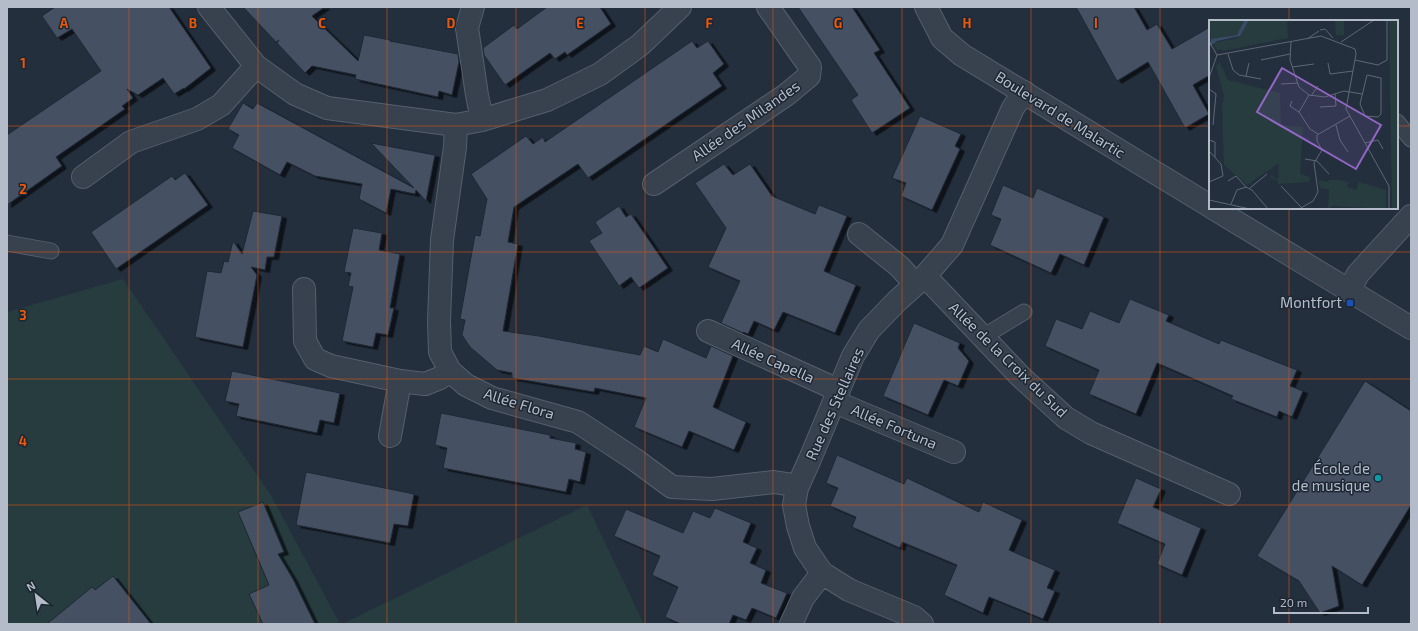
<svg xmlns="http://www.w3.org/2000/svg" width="1418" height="631" font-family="'Exo 2',sans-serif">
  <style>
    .green { fill: #263c3f }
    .building { fill: #455162; stroke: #1f2835; filter: url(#shadow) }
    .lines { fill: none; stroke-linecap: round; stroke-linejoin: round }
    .service-casing { stroke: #565f6c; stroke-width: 17 }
    .minor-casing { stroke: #565f6c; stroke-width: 24 }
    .tertiary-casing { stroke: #565f6c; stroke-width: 24 }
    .service { stroke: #38414e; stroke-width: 15 }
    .minor { stroke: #38414e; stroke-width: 22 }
    .tertiary { stroke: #38414e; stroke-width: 22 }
    .grid { fill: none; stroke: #e8590c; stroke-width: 1; stroke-opacity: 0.55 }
    .transit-dot { fill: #1a4fb4; stroke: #1d2633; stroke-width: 1.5 }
    .culture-dot { fill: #0f9aa8; stroke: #1d2633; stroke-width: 1.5 }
    .labels { text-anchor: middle; stroke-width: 3; stroke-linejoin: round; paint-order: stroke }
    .street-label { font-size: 15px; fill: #b4bcc9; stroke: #1d2633 }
    .poi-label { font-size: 15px; fill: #b4bcc9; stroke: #1d2633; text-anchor: end }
    .inset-road { fill: none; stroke: #5e6776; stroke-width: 1 }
    .view { fill: #9266c3; fill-opacity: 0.15; stroke: #9266c3; stroke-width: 2 }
    .inset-edge { fill: none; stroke: #b4bcc9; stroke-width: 2 }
    .grid-label { font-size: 13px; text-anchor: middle; font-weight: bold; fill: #e8590c; stroke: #1d2633; stroke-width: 3; stroke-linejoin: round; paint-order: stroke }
  </style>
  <defs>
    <filter id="shadow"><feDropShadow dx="4.5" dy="2.5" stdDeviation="0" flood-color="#0009"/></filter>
  </defs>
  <rect width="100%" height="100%" fill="#242f3e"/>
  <path class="green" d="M123,279L272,497L340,624H7V312Z
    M587,505L644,624H342Z"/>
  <path class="building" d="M55,7H169L211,68L184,89V88L174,94L163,78L138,95L127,89L133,98L122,106L125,109L56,157L62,166L7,205V135L101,71L72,29L57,38L42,16Z
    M243,7H325L312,16L358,61L364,35L390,40V41L458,54L459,62L452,95L439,91L438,97L355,79L356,75L312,66L305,73L277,43L279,40L276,42Z
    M547,7H600L611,24L567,55L565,52L555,59L550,53L505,85L484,55L483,48L514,25L517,29Z
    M798,7H852L880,50L874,53L910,108L872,133L851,100L858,95Z
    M1076,7H1134L1147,30L1157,24L1172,49L1210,27V75L1193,85L1209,114L1185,128L1148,62L1117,81Z
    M692,41L697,48L708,41L724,64L713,73L722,86L588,178L578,164L514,207L508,242L518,244L503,331L539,336L640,355L644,346L658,352L663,339L706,358L711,346L733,356L713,407L746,422L734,450L689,431L682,447L634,427L646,398L595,388L594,392L512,378V373L497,370L470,347L462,335L465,320L460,319L475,235L480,236L487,199L471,174L526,136L533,144L543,137L545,142Z
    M243,103L253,109L257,103L414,188L371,143L435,155L426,201L416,190L415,194L391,189L386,213L359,199L362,184L315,176L287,162L280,175L232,148L239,135L228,129Z
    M920,116L961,134L955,146L960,149L932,210L901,196L906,183L892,178Z
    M724,164L733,175L750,164L772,196L815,214L819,205L847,216L824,271L856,285L835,333L783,312L774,330L754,321L748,334L743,332V333L721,323L740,281L708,267L726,228L695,183Z
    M185,173L208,205L116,269L91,232L172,176L175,180Z
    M1003,185L1033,198L1037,188L1104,217L1084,265L1060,254L1051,273L990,245L1001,219L991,215Z
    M619,206L626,217L631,214L668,268L639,288L631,277L619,286L589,241L602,233L595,222Z
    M253,211L282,216L274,257H267L265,270L251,267L257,275L243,347L195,337L207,271L221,273L224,261L228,262L233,241L242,254Z
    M353,228L382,233L379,250L400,254L390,308H394L388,335L376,333L373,347L342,341L353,287L348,286L351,273L344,272Z
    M1130,299L1169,315L1166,321L1219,344L1221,340L1297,370L1290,386L1303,391L1292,417L1279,411L1277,417L1231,399L1233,396L1157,363L1136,414L1089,394L1099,370L1045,346L1056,319L1082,329L1090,311L1119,323Z
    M914,323L960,343L958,348L969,361L958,386L944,380L928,415L883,396Z
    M232,371L340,393L334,423L320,420L317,433L236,416L239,404L225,401Z
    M1365,381L1411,411V505L1362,585L1332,566L1339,606L1320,613L1299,581L1257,556Z
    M441,413L550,435V438L576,443L575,449L586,452L580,482L569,479L566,492L443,468L447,448L435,445Z
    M837,455L904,484L907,478L979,512L983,502L1022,520L1009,550L1055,570L1047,588L1055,591L1043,619L989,597L983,613L944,595L957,565L902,542L900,548L852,527L856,517L830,506L838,488L826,483Z
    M306,472L414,494L408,526L394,524L390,543L296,525Z
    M1136,478L1161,489L1153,507L1201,528L1182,575L1157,564L1165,544L1117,523Z
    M263,502L284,552L278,554L293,579L315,624H263L249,594L269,585L238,512Z
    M715,508L751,523L743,542L757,548L750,563L766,570L761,583L787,593L776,618L752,608L746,620L733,615L729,624H681L665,617L678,587L652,575L660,556L614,536L626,509L683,533L693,511L710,518Z
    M113,576L151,624H47L92,587L95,590Z"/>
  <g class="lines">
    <g class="service-casing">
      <path id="service" d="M1397,122L1411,139
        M7,243L51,251
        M985,340L991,332L1024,312"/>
    </g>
    <g class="minor-casing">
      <path id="minor" d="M209,7L256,66L295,94L327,108L456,125L482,120L547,100L600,74L640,45L680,7
        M473,7L467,28L477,95L482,120
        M456,125L455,147L442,240L439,321L440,352L450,371L466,385L492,398L578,422L634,459L672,487L712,489L774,482L787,484L797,488
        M83,177L131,142L197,119L221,105L256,66
        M654,184L786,95L809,76L810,67L768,7
        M859,234L900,267L915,284
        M925,276L1020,376L1066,418L1091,433L1229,494
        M304,289L305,341L315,359L331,366L400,381L425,384L440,378L450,371
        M1349,290L1358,274L1411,216
        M708,331L838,390
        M835,402L954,452
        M390,436L400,381
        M791,624L803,598L822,573
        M922,624L914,617L849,590L822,573L805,548L798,526L794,505L797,488L810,459L853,356L869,330L897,301L925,276L952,245L1013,108L1024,92"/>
    </g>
    <g class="tertiary-casing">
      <path id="tertiary" d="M926,7L942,38L962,55L1210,206
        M1213,208L1411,328"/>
    </g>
    <use href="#service" class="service"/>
    <use href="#minor" class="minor"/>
    <use href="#tertiary" class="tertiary"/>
  </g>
  <path class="grid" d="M129,7V624M258,7V624M387,7V624M516,7V624M645,7V624M773,7V624M902,7V624M1031,7V624M1160,7V624M1289,7V21M7,126H1210M1397,126H1411M1289,208V624M7,252H1411M7,379H1411M7,505H1411"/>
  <rect class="transit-dot" x="1346" y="299" width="8" height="8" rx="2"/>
  <circle class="culture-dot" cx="1378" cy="478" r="4"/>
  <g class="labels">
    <g class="street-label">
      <text transform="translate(1060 115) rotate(32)" y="5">Boulevard de Malartic</text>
      <text transform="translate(746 121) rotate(-35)" y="5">Allée des Milandes</text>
      <text transform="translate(1008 360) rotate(44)" y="5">Allée de la Croix du Sud</text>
      <text transform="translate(773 361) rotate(24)" y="5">Allée Capella</text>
      <text transform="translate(519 404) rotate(17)" y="5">Allée Flora</text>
      <text transform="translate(835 404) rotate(-66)" y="5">Rue des Stellaires</text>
      <text transform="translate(894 427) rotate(23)" y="5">Allée Fortuna</text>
    </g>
    <g class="poi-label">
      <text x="1342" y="308">Montfort</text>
      <text x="1370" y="474">École de<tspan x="1370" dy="17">de musique</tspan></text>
    </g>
  </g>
  <g transform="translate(1209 20)">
    <rect width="189" height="189" fill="#242f3e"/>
    <path d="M0,0H36L28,15L2,19ZM40,0H78L79,18L13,31V29L8,30L4,23L29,18ZM126,0H135V15H127ZM180,0H189V189H183ZM11,42L19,60L71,73L72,105L94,107L91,154L101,157L100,162L69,164V161L61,157L62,155L69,160L70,143L38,165L15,145L13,86L15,76L7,46ZM109,160L119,162L120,160H131L140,162L138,167L147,170L150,162L177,170V189L123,186L119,189L120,170L111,168Z" fill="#263c3f"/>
    <path d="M40,0L31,16L8,21L0,27L2,19L28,15L35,1Z" fill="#394c67"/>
    <path class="inset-road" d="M111,10L116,9L124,18M98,19L110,11M0,21L8,35M82,22L81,40L90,67L100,75L116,77L135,71L153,74M132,22L165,0M19,34L24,50L30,55L52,59M8,35L112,16L146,29L147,34L137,89L180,166V189M52,40L81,34M146,40L169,45L178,40V0M119,43L121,54L144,51M83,47L105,44M158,55L172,58V94L169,97L156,96L151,84ZM37,56L40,43M0,58L8,35M72,64L89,63M0,69L7,74L4,105M100,75L90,92L101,109L109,114M102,76L109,66M83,81L81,86L90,92M111,87L127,86L126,74M127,105L131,120L139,132M0,120L6,122V137M156,123L169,120L174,129M0,131L12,144L14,156L0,162M96,139L108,141L120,154M19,161L27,156L37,167M72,166L92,187M41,168L58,154M0,180L41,189M22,184L28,170L37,167L43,170L59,189M90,189L104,181L109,172L105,143L113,130L108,121V115L141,96"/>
    <path class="view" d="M73,48L172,105L147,149L48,92Z"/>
    <rect width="189" height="189" class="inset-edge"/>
  </g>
  <g class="grid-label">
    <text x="64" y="28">A</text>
    <text x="193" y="28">B</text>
    <text x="322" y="28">C</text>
    <text x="451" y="28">D</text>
    <text x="580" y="28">E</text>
    <text x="709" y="28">F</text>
    <text x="838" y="28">G</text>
    <text x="967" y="28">H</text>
    <text x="1096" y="28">I</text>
    <text x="23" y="68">1</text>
    <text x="23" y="194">2</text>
    <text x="23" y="320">3</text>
    <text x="23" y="446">4</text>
  </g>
  <rect width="1418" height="631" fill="none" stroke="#b4bcc9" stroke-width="16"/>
  <g transform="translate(36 595) rotate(330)" stroke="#1d2633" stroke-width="3" paint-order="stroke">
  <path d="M0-3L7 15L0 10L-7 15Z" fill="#b4bcc9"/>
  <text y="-6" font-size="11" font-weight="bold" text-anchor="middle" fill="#b4bcc9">N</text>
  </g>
  <path d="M1274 607v6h94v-6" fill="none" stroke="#b4bcc9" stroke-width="2"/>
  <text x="1280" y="607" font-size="12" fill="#b4bcc9" stroke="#1d2633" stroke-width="3" paint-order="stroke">20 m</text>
</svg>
